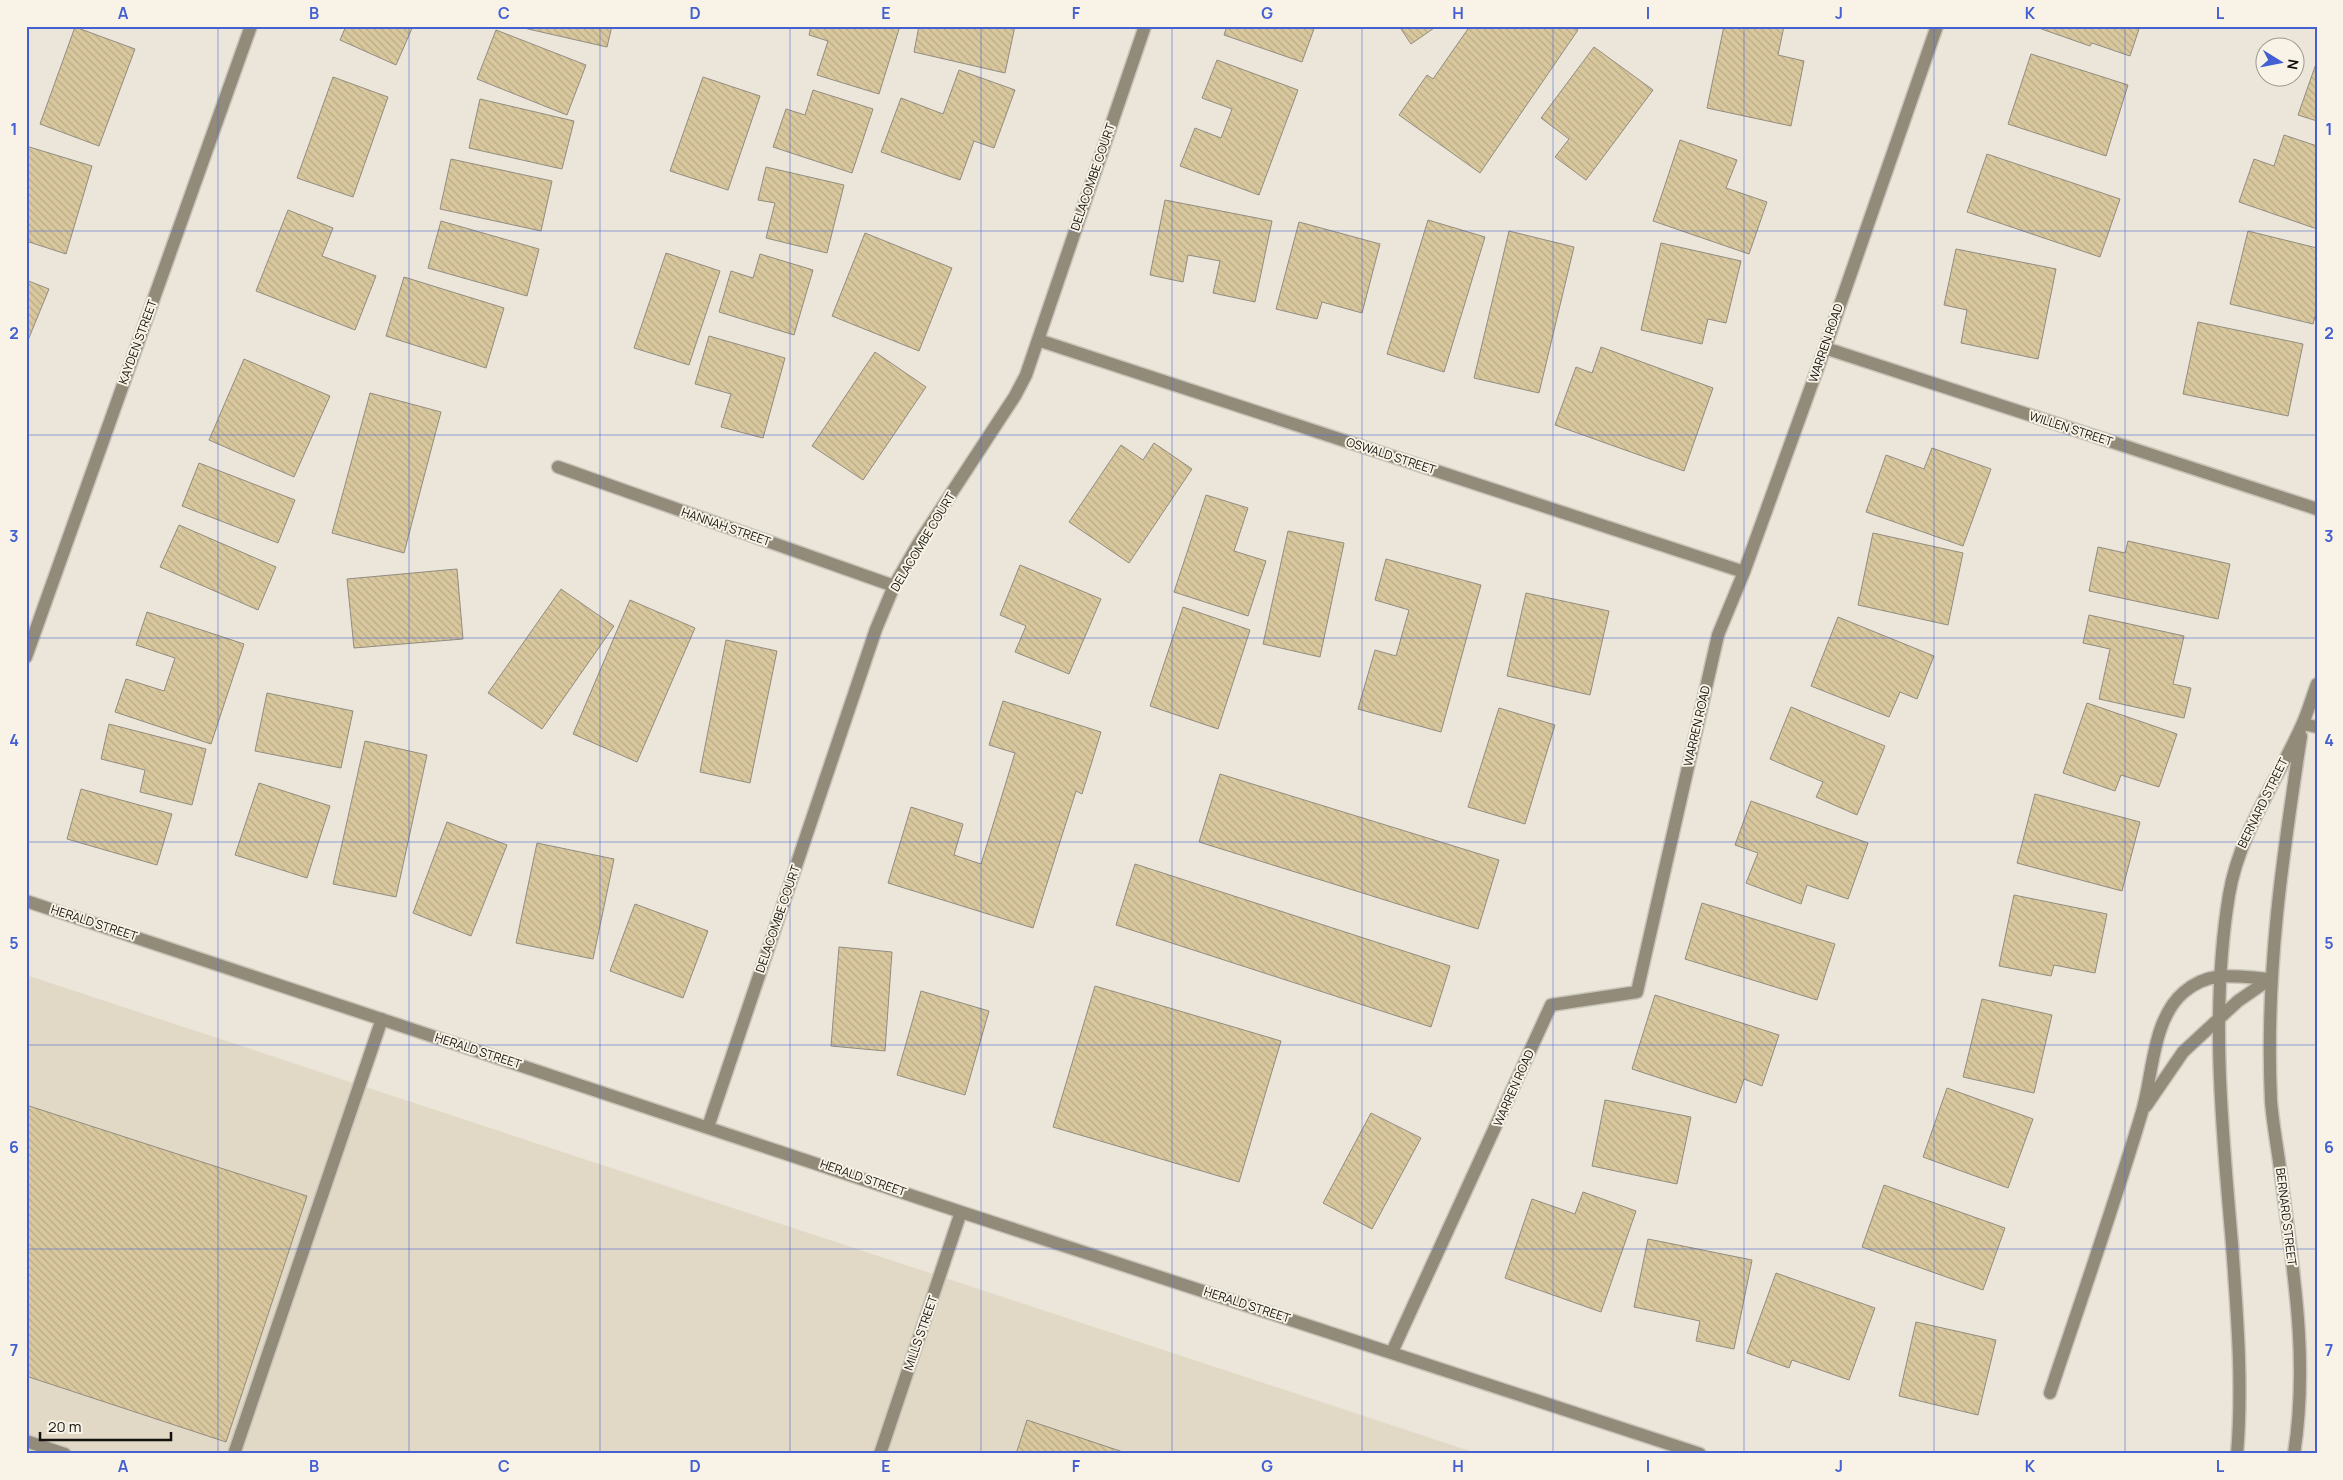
<svg xmlns="http://www.w3.org/2000/svg" width="2343" height="1480" font-family="Manrope,sans-serif">
  <style>
    .built { fill: #e1d9c5 }
    .building { fill: url(#building-back-hatch); stroke: #928d81 }
    .lines { fill: none; stroke-linecap: round; stroke-linejoin: round }
    .minor-casing { stroke: #c9c4b9; stroke-width: 15 }
    .minor { stroke: #928b7a; stroke-width: 12 }
    .grid { fill: none; stroke: #435fd2; stroke-width: 1; stroke-opacity: 0.55 }
    .labels { text-anchor: middle; stroke-width: 4; stroke-linejoin: round; paint-order: stroke }
    .street-label { font-size: 12px; fill: #14120e; stroke: #f8f3e6 }
    .neatline { fill: none; stroke: #435fd2; stroke-width: 2 }
    .grid-label { font-size: 16px; text-anchor: middle; font-weight: bold; fill: #435fd2 }
  </style>
  <defs>
    <pattern id="building-back-hatch" width="6" height="6" patternUnits="userSpaceOnUse" patternTransform="scale(1.25)"><rect width="6" height="6" fill="#d9c89e"/><path d="M-1 5l2 2M0 0l6 6M5-1l2 2" fill="none" stroke="#b9ab87"/></pattern>
  </defs>
  <rect width="100%" height="100%" fill="#ebe6d9"/>
  <path class="built" d="M26,975L1479,1454H26Z"/>
  <path class="building" d="M346,26H413L396,65L340,40Z
    M515,26H612L607,47Z
    M811,26H900L879,94L817,75L828,41L809,35Z
    M919,26H1015L1005,73L914,52Z
    M1227,26H1315L1302,62L1224,35Z
    M1399,26H1437L1411,44Z
    M1470,26H1572L1578,30L1480,173L1399,115L1427,75L1433,79Z
    M1724,26H1784L1778,55L1804,61L1791,126L1707,108Z
    M2033,26H2140L2130,56L2092,43L2090,46Z
    M75,27L135,49L99,146L40,124Z
    M496,30L586,65L567,115L477,79Z
    M1594,47L1653,90L1586,180L1555,157L1569,139L1541,118Z
    M2031,54L2128,85L2106,156L2008,124Z
    M1217,60L1298,90L1259,195L1180,166L1195,128L1221,138L1232,109L1202,98Z
    M2317,61V121L2298,115Z
    M959,70L1015,90L994,148L974,141L960,180L881,152L901,98L943,114Z
    M333,77L388,97L353,197L297,178Z
    M703,77L760,96L728,190L670,171Z
    M813,90L873,109L852,173L773,147L786,109L805,115Z
    M480,99L574,121L562,169L469,148Z
    M2284,135L2317,146V229L2239,202L2254,159L2274,166Z
    M1680,140L1737,160L1726,188L1767,202L1749,254L1653,221Z
    M26,146L92,166L66,254L26,241Z
    M1987,154L2120,199L2100,257L1967,212Z
    M451,159L552,181L541,231L440,209Z
    M766,167L844,185L827,253L766,238L775,203L758,200Z
    M1165,200L1272,221L1255,302L1213,293L1220,261L1188,255L1183,282L1150,275Z
    M288,210L333,228L322,256L376,276L355,330L256,291Z
    M1428,220L1485,237L1444,372L1387,354Z
    M441,221L539,249L527,296L428,268Z
    M1299,222L1380,244L1362,313L1322,302L1317,319L1276,309Z
    M1509,231L1574,247L1539,393L1474,378Z
    M2248,231L2317,248V309L2313,324L2230,304Z
    M865,233L952,268L919,351L832,316Z
    M1661,243L1741,261L1726,323L1708,319L1702,344L1641,330Z
    M1956,249L2056,269L2038,359L1961,343L1967,310L1944,305Z
    M666,253L720,271L689,365L634,348Z
    M760,254L813,270L794,335L719,312L731,271L753,278Z
    M404,277L504,308L486,368L386,336Z
    M26,280L49,289L26,345Z
    M2198,322L2303,344L2288,416L2183,394Z
    M709,336L785,358L763,438L721,427L731,394L695,384Z
    M1601,347L1713,388L1684,471L1555,425L1576,367L1592,373Z
    M875,352L926,387L863,480L812,446Z
    M244,359L330,396L294,477L209,440Z
    M370,393L441,412L404,553L332,533Z
    M1154,443L1192,469L1129,563L1069,522L1121,445L1143,460Z
    M1932,448L1991,469L1963,546L1866,512L1886,455L1924,469Z
    M199,463L295,500L278,543L182,506Z
    M1206,495L1248,508L1234,551L1266,561L1248,616L1174,592Z
    M179,525L276,567L258,610L160,567Z
    M1288,531L1344,543L1320,657L1263,644Z
    M1873,533L1963,553L1948,625L1858,605Z
    M2128,541L2230,564L2218,619L2089,591L2098,547L2125,553Z
    M1386,559L1481,585L1441,732L1358,709L1375,650L1396,656L1409,610L1375,600Z
    M1020,565L1101,599L1069,674L1015,652L1026,626L1000,615Z
    M457,569L463,639L354,648L347,579Z
    M561,589L614,626L542,729L488,693Z
    M1526,593L1609,611L1590,695L1507,676Z
    M630,600L695,628L637,762L573,734Z
    M1183,607L1250,630L1218,729L1150,706Z
    M147,612L244,644L211,744L115,712L126,679L164,691L175,658L136,645Z
    M2089,615L2184,636L2173,684L2191,688L2184,718L2099,699L2110,649L2083,643Z
    M1838,617L1934,656L1917,699L1900,692L1889,717L1811,686Z
    M726,640L777,651L750,783L700,772Z
    M267,693L353,711L341,768L255,751Z
    M1003,701L1101,732L1082,794L1076,791L1033,928L888,883L911,807L963,824L954,855L981,864L1015,753L989,745Z
    M2087,703L2177,734L2159,787L2121,775L2115,791L2063,773Z
    M1791,707L1885,746L1857,815L1816,797L1823,782L1770,759Z
    M1499,708L1555,725L1525,824L1468,807Z
    M109,724L206,749L192,805L140,792L145,770L101,759Z
    M365,741L427,755L396,897L333,884Z
    M1220,774L1499,860L1478,929L1199,842Z
    M259,783L330,806L307,878L235,855Z
    M81,789L172,814L157,865L67,839Z
    M2035,794L2140,822L2122,891L2017,863Z
    M1751,801L1868,843L1848,899L1807,885L1801,904L1746,883L1758,853L1735,845Z
    M447,822L507,845L471,936L413,913Z
    M537,843L614,859L593,959L516,943Z
    M1135,864L1450,966L1431,1027L1116,925Z
    M2014,895L2107,914L2095,973L2054,965L2051,976L1999,966Z
    M1702,903L1835,944L1817,1000L1685,959Z
    M635,904L708,931L683,998L610,971Z
    M839,947L892,952L885,1051L831,1046Z
    M1095,986L1281,1041L1239,1182L1053,1127Z
    M921,991L989,1011L965,1095L897,1075Z
    M1655,995L1779,1035L1762,1086L1744,1079L1736,1103L1632,1069Z
    M1982,999L2052,1015L2034,1093L1963,1077Z
    M1947,1088L2033,1119L2008,1188L1923,1157Z
    M1605,1100L1691,1117L1677,1184L1592,1166Z
    M26,1105L307,1196L226,1442L26,1376Z
    M1371,1113L1421,1138L1372,1229L1323,1203Z
    M1884,1185L2005,1228L1983,1290L1862,1247Z
    M1583,1192L1636,1211L1601,1312L1505,1278L1532,1199L1575,1214Z
    M1648,1239L1752,1260L1734,1349L1696,1341L1700,1321L1634,1307Z
    M1776,1273L1875,1308L1849,1380L1792,1360L1789,1368L1747,1353Z
    M1916,1322L1996,1340L1978,1415L1899,1396Z
    M1027,1420L1129,1454H1016Z"/>
  <g class="lines">
    <g class="minor-casing">
      <path id="minor" d="M1038,340L1744,572
        M1825,348L2317,509
        M558,467L894,586
        M26,657L251,26
        M2303,724L2317,727
        M26,901L961,1212L1700,1454
        M2146,1106L2183,1052L2238,1001L2270,979
        M708,1127L876,629L894,586L918,544L1015,396L1026,375L1145,26
        M1392,1352L1551,1005L1637,992L1718,635L1744,572L1825,348L1937,26
        M2050,1393C2081,1300 2114,1206 2142,1112C2153,1075 2152,1019 2184,992C2211,969 2237,977 2270,979
        M26,1441L65,1454
        M234,1454L382,1019
        M880,1454L961,1212
        M2237,1454C2243,1384 2237,1314 2232,1244C2222,1128 2210,1010 2229,895C2239,834 2277,781 2302,725C2308,712 2312,697 2317,684
        M2294,1454C2309,1359 2293,1269 2281,1176C2278,1151 2273,1126 2271,1101C2265,975 2282,860 2301,736"/>
    </g>
    <use href="#minor" class="minor"/>
  </g>
  <path class="grid" d="M218,26V1454M409,26V1454M600,26V1454M790,26V1454M981,26V1454M1172,26V1454M1362,26V1454M1553,26V1454M1744,26V1454M1934,26V1454M2125,26V1454M26,231H2317M26,435H2317M26,638H2317M26,842H2317M26,1045H2317M26,1249H2317"/>
  <g class="labels">
    <g class="street-label">
      <text transform="translate(1093 177) rotate(-71)" y="4">DELACOMBE COURT</text>
      <text transform="translate(138 342) rotate(-70)" y="4">KAYDEN STREET</text>
      <text transform="translate(1826 343) rotate(-71)" y="4">WARREN ROAD</text>
      <text transform="translate(2071 429) rotate(18)" y="4">WILLEN STREET</text>
      <text transform="translate(1391 456) rotate(18)" y="4">OSWALD STREET</text>
      <text transform="translate(726 527) rotate(19)" y="4">HANNAH STREET</text>
      <text transform="translate(923 542) rotate(-59)" y="4">DELACOMBE COURT</text>
      <text transform="translate(1697 726) rotate(-77)" y="4">WARREN ROAD</text>
      <text transform="translate(2263 803) rotate(-64)" y="4">BERNARD STREET</text>
      <text transform="translate(778 919) rotate(-71)" y="4">DELACOMBE COURT</text>
      <text transform="translate(94 923) rotate(18)" y="4">HERALD STREET</text>
      <text transform="translate(478 1051) rotate(18)" y="4">HERALD STREET</text>
      <text transform="translate(1514 1088) rotate(-66)" y="4">WARREN ROAD</text>
      <text transform="translate(863 1178) rotate(19)" y="4">HERALD STREET</text>
      <text transform="translate(2286 1217) rotate(83)" y="4">BERNARD STREET</text>
      <text transform="translate(1247 1305) rotate(18)" y="4">HERALD STREET</text>
      <text transform="translate(921 1333) rotate(-71)" y="4">MILLS STREET</text>
    </g>
  </g>
  <rect width="2343" height="1480" fill="none" stroke="#f8f3e6" stroke-width="55"/>
  <g transform="translate(2280 62) rotate(100)"><circle r="24" fill="#f8f3e6" stroke="#9d9990"/>
  <path d="M0-4L9 19L0 12L-9 19Z" fill="#435fd2"/>
  <text y="-8" font-size="14" font-weight="bold" text-anchor="middle" fill="#14120e">N</text>
  </g>
  <path d="M40 1432v8h131v-8" fill="none" stroke="#14120e" stroke-width="2.5"/>
  <text x="48" y="1432" font-size="15" fill="#14120e" stroke="#f8f3e6" stroke-width="4" paint-order="stroke">20 m</text>
  <rect x="28" y="28" width="2288" height="1424" class="neatline"/>
  <g class="grid-label">
    <text x="123" y="19">A</text>
    <text x="314" y="19">B</text>
    <text x="504" y="19">C</text>
    <text x="695" y="19">D</text>
    <text x="886" y="19">E</text>
    <text x="1076" y="19">F</text>
    <text x="1267" y="19">G</text>
    <text x="1458" y="19">H</text>
    <text x="1648" y="19">I</text>
    <text x="1839" y="19">J</text>
    <text x="2030" y="19">K</text>
    <text x="2220" y="19">L</text>
    <text x="14" y="135">1</text>
    <text x="2329" y="135">1</text>
    <text x="14" y="339">2</text>
    <text x="2329" y="339">2</text>
    <text x="14" y="542">3</text>
    <text x="2329" y="542">3</text>
    <text x="14" y="746">4</text>
    <text x="2329" y="746">4</text>
    <text x="14" y="949">5</text>
    <text x="2329" y="949">5</text>
    <text x="14" y="1153">6</text>
    <text x="2329" y="1153">6</text>
    <text x="14" y="1356">7</text>
    <text x="2329" y="1356">7</text>
    <text x="123" y="1472">A</text>
    <text x="314" y="1472">B</text>
    <text x="504" y="1472">C</text>
    <text x="695" y="1472">D</text>
    <text x="886" y="1472">E</text>
    <text x="1076" y="1472">F</text>
    <text x="1267" y="1472">G</text>
    <text x="1458" y="1472">H</text>
    <text x="1648" y="1472">I</text>
    <text x="1839" y="1472">J</text>
    <text x="2030" y="1472">K</text>
    <text x="2220" y="1472">L</text>
  </g>
</svg>
